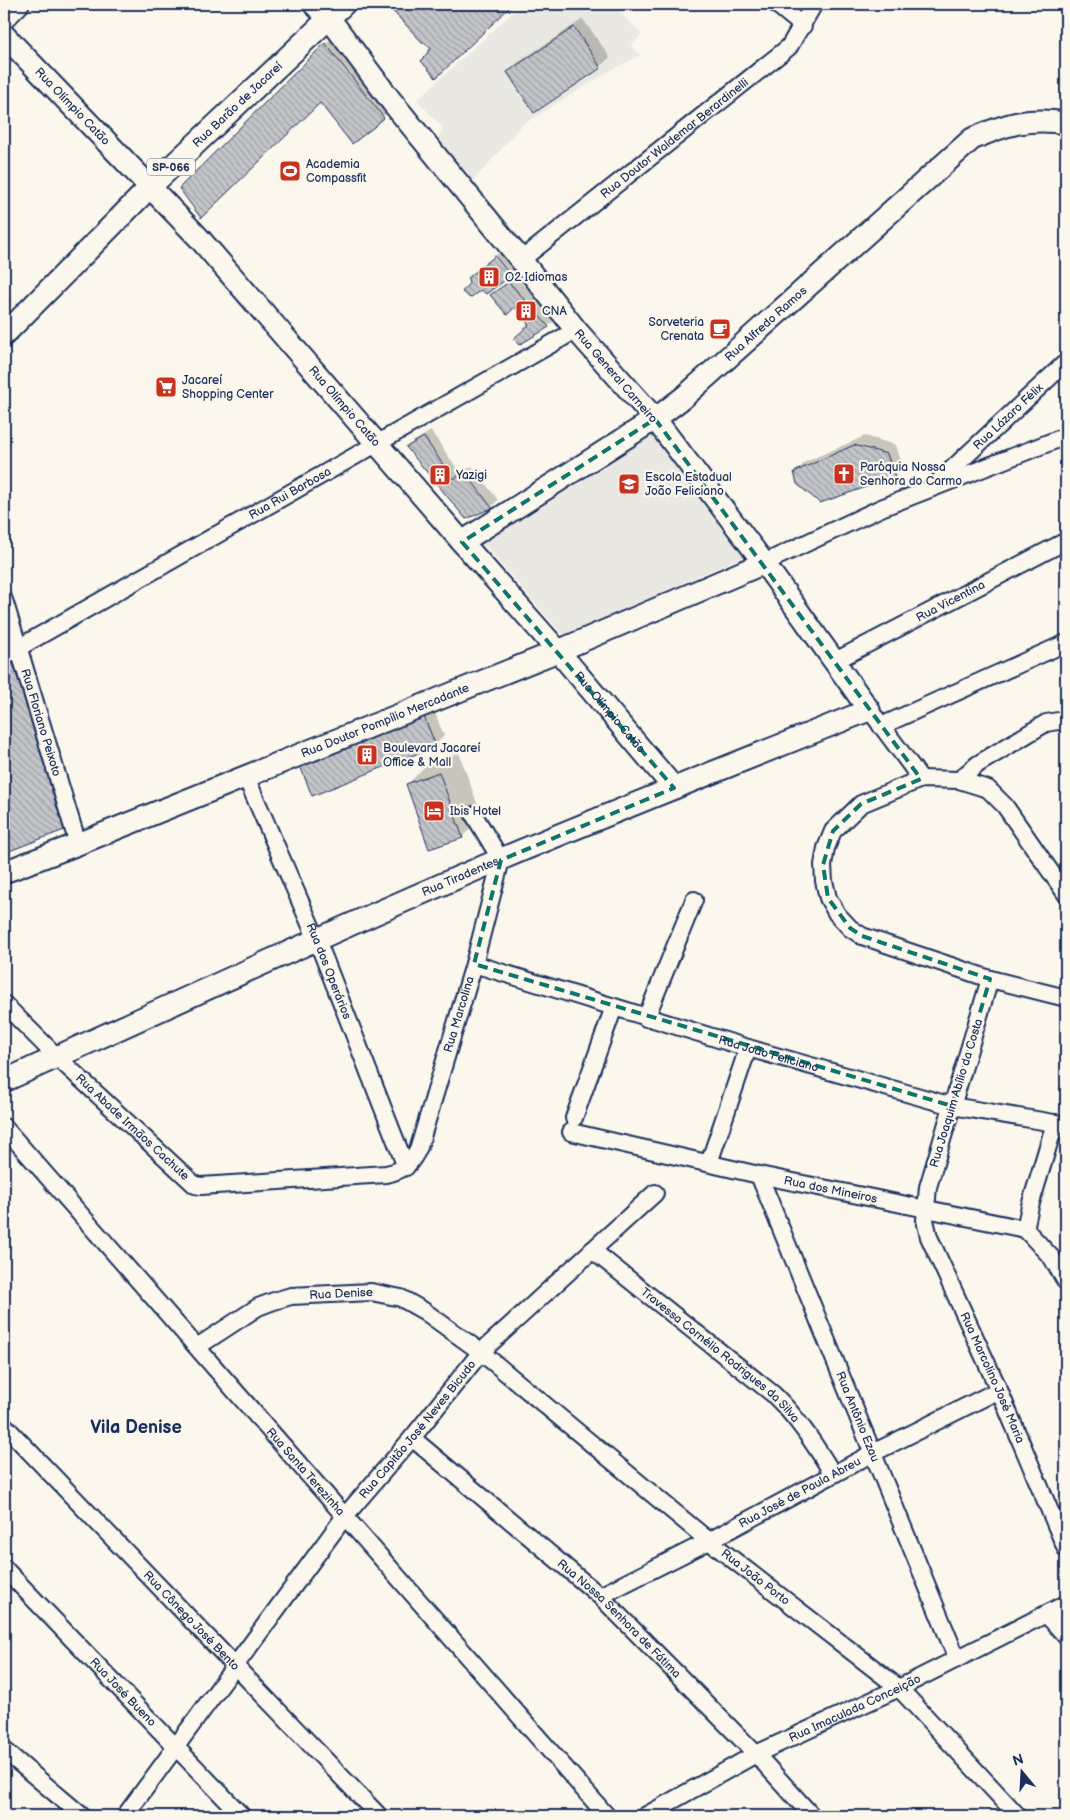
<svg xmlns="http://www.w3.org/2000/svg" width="1070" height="1820" font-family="'Balsamiq Sans',sans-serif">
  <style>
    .built { fill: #eae8e2 }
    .shadow { fill: #0003 }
    .building { fill: url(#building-back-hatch); stroke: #1b2f5e }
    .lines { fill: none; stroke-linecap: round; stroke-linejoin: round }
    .minor-casing { stroke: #1b2f5e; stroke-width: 20 }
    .major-casing { stroke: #1b2f5e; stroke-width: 25 }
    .minor { stroke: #fbf7ec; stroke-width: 16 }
    .major { stroke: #fbf7ec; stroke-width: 21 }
    .marked { fill: none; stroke: #0f766e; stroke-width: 4; stroke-dasharray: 10 6; stroke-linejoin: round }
    .labels { text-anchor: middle; stroke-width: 4.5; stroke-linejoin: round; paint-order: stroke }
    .shield { fill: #fbf7ec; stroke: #5e6b89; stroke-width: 1 }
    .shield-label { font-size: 11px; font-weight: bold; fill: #1b2f5e }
    .street-label { font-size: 12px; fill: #1b2f5e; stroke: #fbf7ec }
    .poi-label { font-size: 12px; fill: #1b2f5e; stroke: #fbf7ec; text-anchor: start }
    .district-label { font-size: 18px; font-weight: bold; fill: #1b2f5e; stroke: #fbf7ec }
  </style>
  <defs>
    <pattern id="building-back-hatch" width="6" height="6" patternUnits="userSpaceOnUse" patternTransform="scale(1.25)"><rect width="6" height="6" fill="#c3c5c9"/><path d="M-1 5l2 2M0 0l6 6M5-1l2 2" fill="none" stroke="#9ea0a6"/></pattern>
  </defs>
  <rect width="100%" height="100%" fill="#fbf7ec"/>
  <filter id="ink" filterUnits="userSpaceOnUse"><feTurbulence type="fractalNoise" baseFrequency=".02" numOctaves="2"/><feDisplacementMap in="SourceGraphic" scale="10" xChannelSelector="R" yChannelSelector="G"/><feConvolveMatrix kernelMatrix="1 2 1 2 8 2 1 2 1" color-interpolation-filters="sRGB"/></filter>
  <g filter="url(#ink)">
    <path class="built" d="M522,4H611L642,34L631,46L641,55L615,68L522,125L470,185L437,141L443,128L417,100Z
      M651,430L745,556L563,635L479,539Z"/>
    <path class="shadow" d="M388,4H511L436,76L433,48L423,41Z
      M583,19L610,57L600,67L534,111L508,72L517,63Z
      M335,35L392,108L373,126L320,102L181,188Z
      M502,250L517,268L486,292L476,272Z
      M516,276L555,320L548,326L530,325L515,305L492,295Z
      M431,431L460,473L472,466L498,500L491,507L467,517L408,447L414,441Z
      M865,436L896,445L903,467L894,476L796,472L805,462Z
      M22,654L73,820L64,829L4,852V665Z
      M432,705L444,736L435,745L313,794Z
      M459,753L482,817L462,837L407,785L427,764Z"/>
    <path class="building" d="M386,4H513L436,78L421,61L431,48L422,42Z
      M574,27L601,68L534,113L507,72Z
      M325,43L384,118L374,127L352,144L320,103L201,218L179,188Z
      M495,256L511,276L486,294L481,290L470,298L462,292L469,283L468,278Z
      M509,282L549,327L519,345L513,339L529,325L515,307L507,315L490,295Z
      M424,437L453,479L465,472L492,508L466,519L406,447Z
      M854,445L887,454L895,477L820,503L797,484L794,472Z
      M13,663L64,830L4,853V668Z
      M423,714L436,746L312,796L299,763Z
      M439,772L463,838L429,849L406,784Z"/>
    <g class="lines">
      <g class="minor-casing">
        <g id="minor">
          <path d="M776,4L803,26"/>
          <path id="s1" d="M521,260L789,47L814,4"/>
          <path id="s2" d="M938,482L1064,364"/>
          <path d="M764,563L881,508L1066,436"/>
          <path id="s3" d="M4,600L78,844"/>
          <path id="s4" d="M4,656L576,330"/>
          <path id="s5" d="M835,661L1066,541"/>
          <path d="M875,717L921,779"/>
          <path d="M881,726L1066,643"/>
          <path id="s6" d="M246,777L317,940L406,1167"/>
          <path d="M959,780L978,764L1046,723L1058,721L1066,723"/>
          <path d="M1066,894L1005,806L988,789L959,780L921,779L861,804L833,831L826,848L823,865L824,881L828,898L837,914L850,928L862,936L990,979L1066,998"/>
          <path id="s7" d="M474,964L748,1048L952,1106L1066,1125"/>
          <path id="s8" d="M990,979L928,1187L925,1220L929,1237L999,1390L1066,1549"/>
          <path id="s9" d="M4,1004L57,1057L195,1185L201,1186L386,1174C405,1170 411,1164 419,1147L474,964L501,860L474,815"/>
          <path d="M646,1018L694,900"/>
          <path d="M574,1118L614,1007"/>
          <path id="s10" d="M4,1127L607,1816"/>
          <path id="s11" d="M571,1132L759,1175L1025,1229L1052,1258L1066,1282"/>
          <path d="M709,1163L748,1048"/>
          <path id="s12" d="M759,1175L957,1659"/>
          <path d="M1025,1229L1030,1206L1055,1123"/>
          <path id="s13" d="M592,1250L773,1394C798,1418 815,1445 833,1474"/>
          <path id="s14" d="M197,1347L258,1307L274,1301L291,1296L371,1292L401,1298L424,1311L481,1352L709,1541L899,1688L1018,1816"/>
          <path id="s15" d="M4,1425L379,1816"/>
          <path id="s16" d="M412,1438L600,1596L756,1754L812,1816"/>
          <path id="s17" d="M4,1568L242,1816"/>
          <path id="s18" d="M600,1596L709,1541L873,1453L999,1390"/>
          <path d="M1046,1614L1066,1636"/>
          <path d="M4,1750L82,1816"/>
          <path id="s19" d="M125,1816L345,1516L412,1438L481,1352L655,1193"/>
          <path id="s20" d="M645,1816L756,1754L899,1688L1066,1604"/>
        </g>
      </g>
      <g class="major-casing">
        <g id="major">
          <path d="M4,18L18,4"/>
          <path id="s21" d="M4,35L199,238L462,542L558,651L674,788"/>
          <path id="s22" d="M4,335L151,186L344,4"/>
          <path id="s23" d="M462,542L655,419L684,397L972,139C1006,124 1029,117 1066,123"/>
          <path id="s24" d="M4,872L78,844L558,651L764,563"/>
          <path id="s25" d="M4,1081C169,1006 334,930 501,859C623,808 746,759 869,710L764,563L655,419L576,330L521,260L392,102L329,18L314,4"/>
        </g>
      </g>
      <use href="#minor" class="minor"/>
      <use href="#major" class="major"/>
    </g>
  </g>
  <path class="marked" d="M655,419L921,779L861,804L833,831L823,865L828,898L850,928L862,936L990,979L952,1106L474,964L501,860L674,788L462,542Z"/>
  <defs>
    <g id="stadium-square" transform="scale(1.125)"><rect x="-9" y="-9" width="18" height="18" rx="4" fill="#c8321e" stroke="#fbf7ec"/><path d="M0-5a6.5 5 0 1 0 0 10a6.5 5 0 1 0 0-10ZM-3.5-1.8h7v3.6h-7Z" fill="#fff"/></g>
    <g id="building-square" transform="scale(1.125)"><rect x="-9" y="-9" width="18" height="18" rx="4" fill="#c8321e" stroke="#fbf7ec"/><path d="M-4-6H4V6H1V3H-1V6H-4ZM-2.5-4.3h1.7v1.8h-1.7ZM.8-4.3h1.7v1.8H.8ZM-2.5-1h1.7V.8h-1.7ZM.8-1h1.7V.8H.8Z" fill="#fff"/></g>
    <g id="cafe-square" transform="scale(1.125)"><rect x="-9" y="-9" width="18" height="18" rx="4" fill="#c8321e" stroke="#fbf7ec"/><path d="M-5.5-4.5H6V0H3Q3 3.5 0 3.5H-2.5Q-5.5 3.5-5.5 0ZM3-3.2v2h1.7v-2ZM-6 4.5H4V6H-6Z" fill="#fff"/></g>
    <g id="supermarket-square" transform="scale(1.125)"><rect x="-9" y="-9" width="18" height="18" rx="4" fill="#c8321e" stroke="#fbf7ec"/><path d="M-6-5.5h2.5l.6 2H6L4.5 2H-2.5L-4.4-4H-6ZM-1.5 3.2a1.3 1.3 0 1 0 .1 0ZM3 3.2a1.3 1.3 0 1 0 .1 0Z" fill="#fff"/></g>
    <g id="church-square" transform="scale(1.125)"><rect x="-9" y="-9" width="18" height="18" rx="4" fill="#c8321e" stroke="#fbf7ec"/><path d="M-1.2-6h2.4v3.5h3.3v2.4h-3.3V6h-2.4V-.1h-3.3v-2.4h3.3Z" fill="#fff"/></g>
    <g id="school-square" transform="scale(1.125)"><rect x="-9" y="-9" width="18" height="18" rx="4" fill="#c8321e" stroke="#fbf7ec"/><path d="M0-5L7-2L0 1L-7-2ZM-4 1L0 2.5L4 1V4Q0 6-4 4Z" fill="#fff"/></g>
    <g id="hotel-square" transform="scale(1.125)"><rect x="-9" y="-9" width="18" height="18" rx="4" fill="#c8321e" stroke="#fbf7ec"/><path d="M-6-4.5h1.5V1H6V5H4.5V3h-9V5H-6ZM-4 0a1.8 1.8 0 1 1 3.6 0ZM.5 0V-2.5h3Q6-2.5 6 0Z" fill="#fff"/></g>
  </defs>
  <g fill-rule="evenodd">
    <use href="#stadium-square" x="290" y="171"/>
    <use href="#building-square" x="489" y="277"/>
    <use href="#building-square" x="526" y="311"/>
    <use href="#cafe-square" x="720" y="329"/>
    <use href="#supermarket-square" x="166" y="387"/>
    <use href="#church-square" x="844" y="474"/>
    <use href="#building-square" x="440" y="475"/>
    <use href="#school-square" x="629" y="484"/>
    <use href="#building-square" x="367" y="755"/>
    <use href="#hotel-square" x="434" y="811"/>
  </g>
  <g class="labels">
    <rect class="shield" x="147" y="158.5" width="48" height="17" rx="4"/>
    <g class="shield-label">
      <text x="171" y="171">SP-066</text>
    </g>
    <g class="street-label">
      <text dy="4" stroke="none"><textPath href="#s22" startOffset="328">Rua Barão de Jacareí</textPath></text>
      <text dy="4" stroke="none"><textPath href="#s21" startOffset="99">Rua Olímpio Catão</textPath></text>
      <text dy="4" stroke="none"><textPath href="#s1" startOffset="196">Rua Doutor Waldemar Berardinelli</textPath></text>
      <text dy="4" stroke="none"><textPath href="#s23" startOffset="375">Rua Alfredo Ramos</textPath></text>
      <text transform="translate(616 376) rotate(49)" y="4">Rua General Carneiro</text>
      <text dy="4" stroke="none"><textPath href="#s21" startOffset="504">Rua Olímpio Catão</textPath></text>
      <text dy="4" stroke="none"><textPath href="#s2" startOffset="96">Rua Lázaro Félix</textPath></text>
      <text dy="4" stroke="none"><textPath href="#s4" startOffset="329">Rua Rui Barbosa</textPath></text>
      <text dy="4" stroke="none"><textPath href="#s5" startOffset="130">Rua Vicentina</textPath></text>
      <text dy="4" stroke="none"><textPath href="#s21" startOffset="909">Rua Olímpio Catão</textPath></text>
      <text dy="4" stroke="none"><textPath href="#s24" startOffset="410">Rua Doutor Pompílio Mercadante</textPath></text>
      <text dy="4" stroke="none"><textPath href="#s3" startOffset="128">Rua Floriano Peixoto</textPath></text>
      <text dy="4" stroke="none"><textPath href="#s25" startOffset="500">Rua Tiradentes</textPath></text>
      <text dy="4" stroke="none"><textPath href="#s6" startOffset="211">Rua dos Operários</textPath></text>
      <text dy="4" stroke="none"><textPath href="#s9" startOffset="638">Rua Marcolina</textPath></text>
      <text dy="4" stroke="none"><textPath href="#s7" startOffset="308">Rua João Feliciano</textPath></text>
      <text transform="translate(956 1093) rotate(-73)" y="4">Rua Joaquim Abílio da Costa</text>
      <text dy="4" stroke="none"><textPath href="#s9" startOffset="178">Rua Abade Irmãos Cachute</textPath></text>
      <text dy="4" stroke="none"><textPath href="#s11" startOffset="266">Rua dos Mineiros</textPath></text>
      <text dy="4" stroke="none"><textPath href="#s14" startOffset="158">Rua Denise</textPath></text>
      <text dy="4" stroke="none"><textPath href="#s13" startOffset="166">Travessa Cornélio Rodrigues da Silva</textPath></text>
      <text dy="4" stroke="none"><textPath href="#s8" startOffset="422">Rua Marcolino José Maria</textPath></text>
      <text dy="4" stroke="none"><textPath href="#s12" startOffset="261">Rua Antônio Ezau</textPath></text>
      <text dy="4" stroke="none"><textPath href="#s19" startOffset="485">Rua Capitão José Neves Bicudo</textPath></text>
      <text dy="4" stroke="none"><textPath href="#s10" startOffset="458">Rua Santa Terezinha</textPath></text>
      <text dy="4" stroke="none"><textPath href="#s18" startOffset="225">Rua José de Paula Abreu</textPath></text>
      <text dy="4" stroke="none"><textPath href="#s14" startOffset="670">Rua João Porto</textPath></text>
      <text dy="4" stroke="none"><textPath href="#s16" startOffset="275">Rua Nossa Senhora de Fátima</textPath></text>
      <text dy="4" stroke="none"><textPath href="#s15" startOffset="271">Rua Cônego José Bento</textPath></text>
      <text dy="4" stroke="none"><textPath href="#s17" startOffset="172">Rua José Bueno</textPath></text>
      <text dy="4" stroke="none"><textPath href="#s20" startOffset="236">Rua Imaculada Conceição</textPath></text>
    </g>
    <g class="poi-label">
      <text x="306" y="168">Academia<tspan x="306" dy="14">Compassfit</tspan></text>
      <text x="505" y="281">O2 Idiomas</text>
      <text x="542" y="315">CNA</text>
      <text x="704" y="326" text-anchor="end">Sorveteria<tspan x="704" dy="14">Crenata</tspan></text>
      <text x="182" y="384">Jacareí<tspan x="182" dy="14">Shopping Center</tspan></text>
      <text x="860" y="471">Paróquia Nossa<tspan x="860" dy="14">Senhora do Carmo</tspan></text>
      <text x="456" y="479">Yazigi</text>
      <text x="645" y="481">Escola Estadual<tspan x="645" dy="14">João Feliciano</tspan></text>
      <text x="383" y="752">Boulevard Jacareí<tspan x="383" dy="14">Office &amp; Mall</tspan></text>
      <text x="450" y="815">Ibis Hotel</text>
    </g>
    <g class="district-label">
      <text x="136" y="1433">Vila Denise</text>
    </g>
  </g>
  <rect width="1070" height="1820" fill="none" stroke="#fbf7ec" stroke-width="20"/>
  <rect x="10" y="10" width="1050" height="1800" fill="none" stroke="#1b2f5e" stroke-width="2" filter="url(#ink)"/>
  <g transform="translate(1022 1772) rotate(342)" stroke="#fbf7ec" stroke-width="4" paint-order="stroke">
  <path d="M0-4L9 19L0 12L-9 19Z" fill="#1b2f5e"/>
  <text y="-8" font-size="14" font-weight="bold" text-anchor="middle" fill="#1b2f5e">N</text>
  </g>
</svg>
